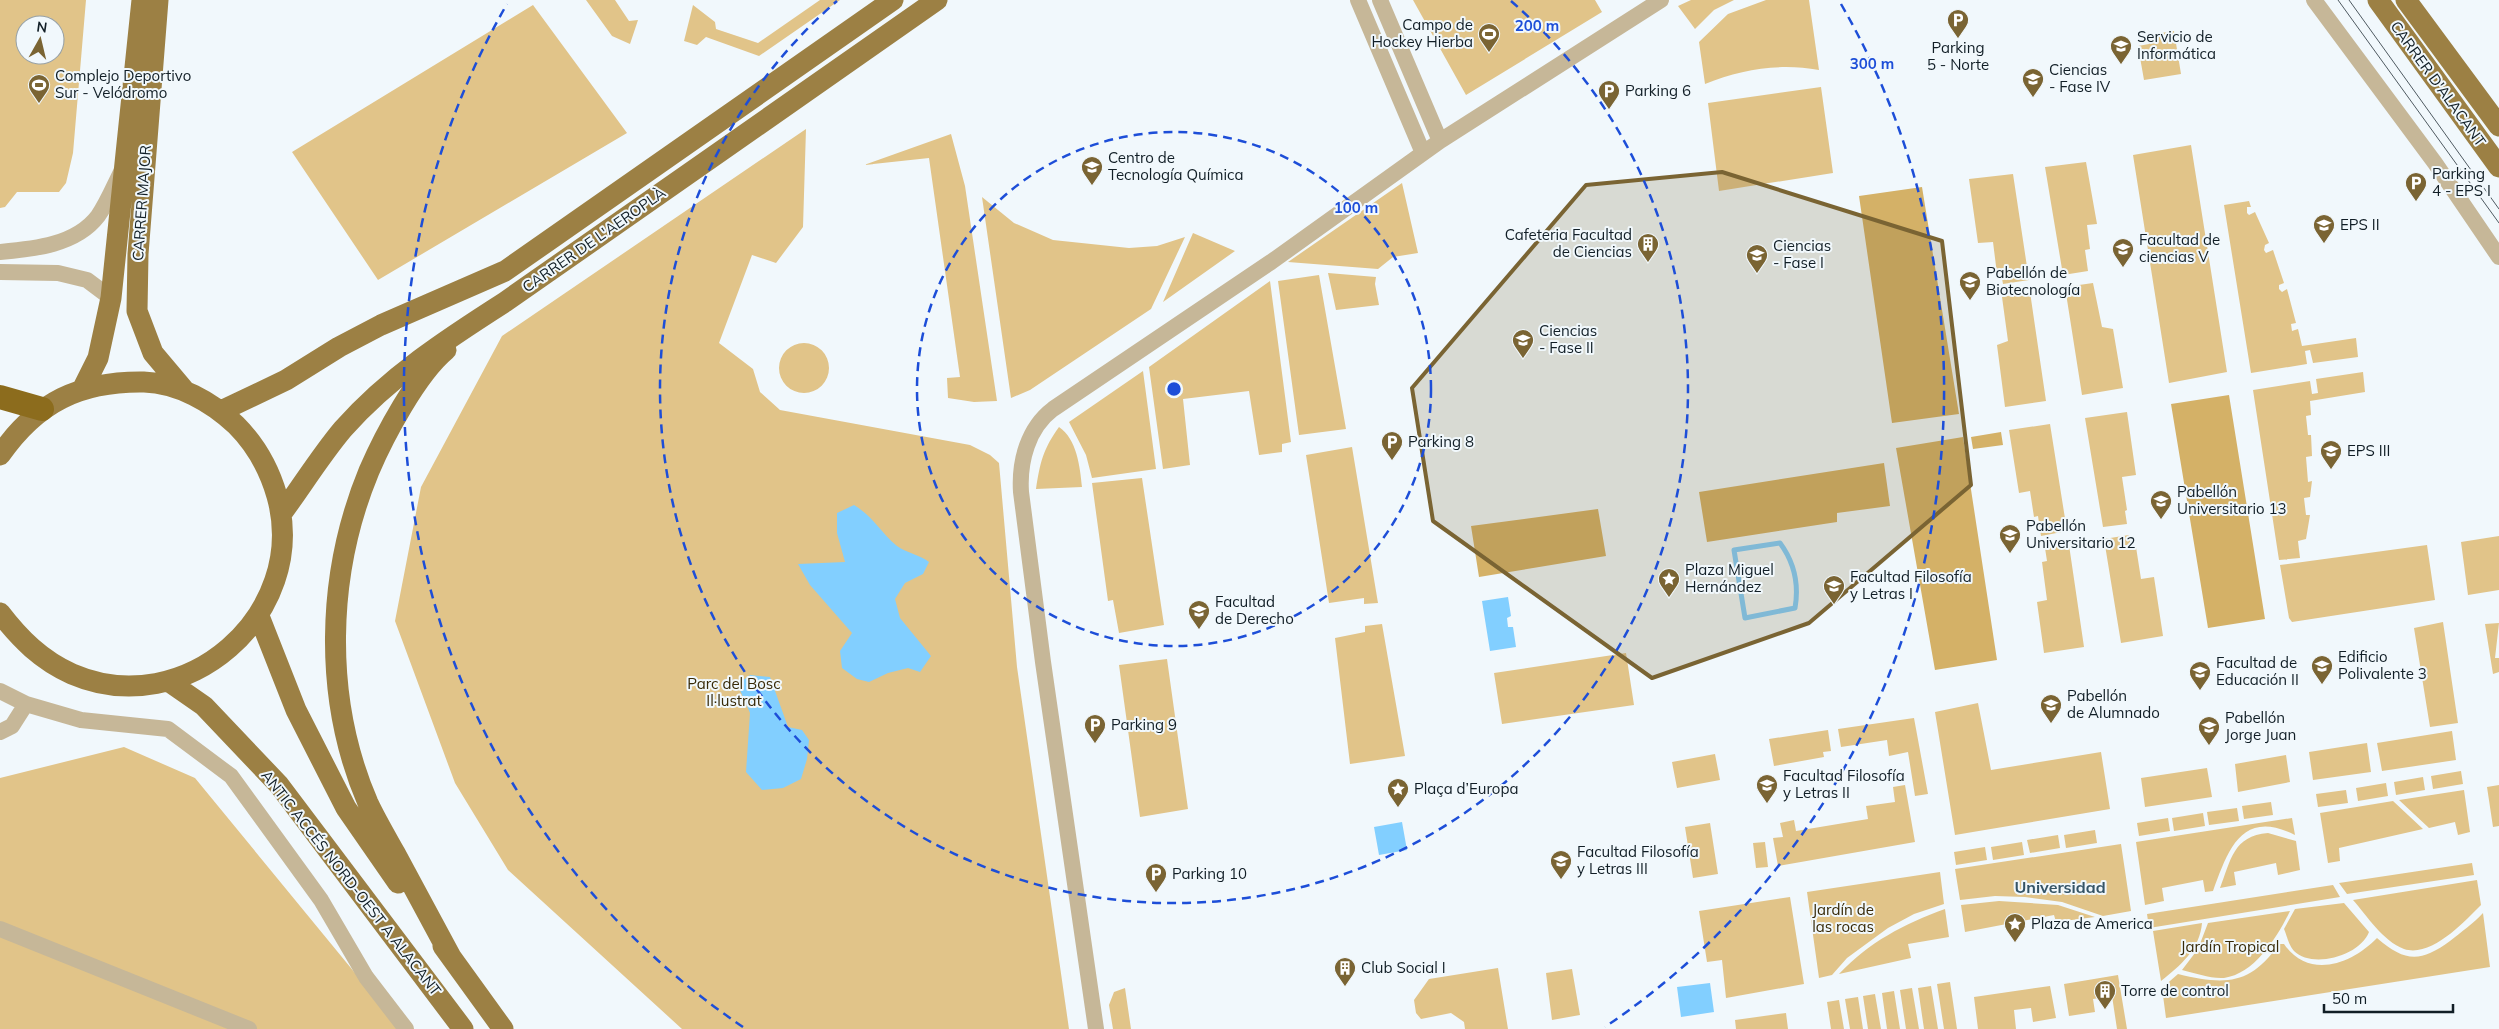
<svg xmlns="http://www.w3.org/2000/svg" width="2499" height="1029" font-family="Mulish,sans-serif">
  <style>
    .green { fill: #e1c489; fill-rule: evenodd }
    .forest { fill: #d4b167 }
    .water { fill: #82cfff }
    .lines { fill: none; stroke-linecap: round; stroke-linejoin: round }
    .stream { stroke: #82cfff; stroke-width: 5 }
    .minor { stroke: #c6b798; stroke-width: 16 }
    .major { stroke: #9c8044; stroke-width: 21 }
    .highway { stroke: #8c6c1d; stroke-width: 24 }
    .tram { stroke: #4f5a61; stroke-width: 1 }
    .marked { fill: #7a6433; fill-opacity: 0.2; stroke: #7a6433; stroke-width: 4; stroke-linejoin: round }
    .ring { fill: none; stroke: #1d4ed8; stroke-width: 2.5; stroke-dasharray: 9 6 }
    .labels { text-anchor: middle; stroke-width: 4; stroke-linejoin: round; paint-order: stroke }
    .poi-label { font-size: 15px; fill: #111e26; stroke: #f1f8fc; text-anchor: start }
    .street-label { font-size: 15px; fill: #111e26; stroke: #f1f8fc }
    .park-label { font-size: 15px; fill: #372907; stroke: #f1f8fc }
    .neighbourhood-label { font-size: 16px; font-weight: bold; fill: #355466; stroke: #f1f8fc }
    .centre { fill: #1d4ed8; stroke: #f1f8fc; stroke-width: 2.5 }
    .ring-label { font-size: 15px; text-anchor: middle; font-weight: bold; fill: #1d4ed8; stroke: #f1f8fc; stroke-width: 4; stroke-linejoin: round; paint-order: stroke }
  </style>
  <rect width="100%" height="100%" fill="#f1f8fc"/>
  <path class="green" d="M0,0H86L73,153L66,183L59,192H17L5,207L0,208ZM25,25H55V55H25Z
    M586,0H615L629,21L638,20L630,44L612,36Z
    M820,0H840L759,56L706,37L697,45L684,41L693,5L715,22L716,29L758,43Z
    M1413,0H1595L1602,12L1466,95Z
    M1691,0H1734L1714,10L1695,29L1678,6Z
    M1766,0H1809L1819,70C1780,63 1742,69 1705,84L1699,42L1728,14Z
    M533,5L627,133L378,280L292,152Z
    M2174,31L2181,74L2144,80L2138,46L2149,44L2148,35Z
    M1821,87L1833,173L1719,191L1708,103Z
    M806,129L803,227L776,263L752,255L719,343L753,369L760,392L780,410L970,445L990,455L999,463L1017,667L1069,1029H682L508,870L455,783L395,621L421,487L502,336Z
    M951,134L965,186L997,401L974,402L948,398L947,378L960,377L929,158L864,165Z
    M2191,145L2227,372L2169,383L2133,155Z
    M2086,162L2097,224L2087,225L2090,249L2085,250L2088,271L2063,275L2045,167Z
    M2013,174L2029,280L2003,284L2001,273L1997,274L1993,242L1978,243L1969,179Z
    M1402,183L1418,253L1393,257L1378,269L1288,262Z
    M982,197L1014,223L1053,240L1129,248L1157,246L1185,237L1151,309L1030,390L1011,398Z
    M2249,201L2251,207H2247V213L2249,215L2255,212L2269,243L2265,245L2264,250L2266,253L2273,250L2284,283L2279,285V289L2282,292L2287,289L2296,323L2291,324L2292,331L2298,329L2302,346L2356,338L2358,357L2313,363L2310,350L2305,351L2307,364L2251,373L2224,205Z
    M1193,233L1235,251L1163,302Z
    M1328,273L1376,277L1375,284L1379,305L1336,310Z
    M1319,275L1346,429L1299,435L1278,281Z
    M1270,281L1291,442L1282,444V452L1259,455L1249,391L1183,399L1190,465L1163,469L1149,367Z
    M2093,283L2102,327L2113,329L2123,388L2082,395L2065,287Z
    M2030,292L2046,401L2005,407L1997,345L2008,341L2002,297Z
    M779 368a25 25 0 1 1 50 0a25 25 0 1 1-50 0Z
    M1143,371L1156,469L1092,478L1086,455L1069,422Z
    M2363,372L2365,392L2310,401L2311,415L2306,416L2308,435H2311L2312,456L2306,457L2308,482L2312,481L2310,497L2304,498L2306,515H2310L2306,539L2298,541L2300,558L2279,560L2253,390L2310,381L2312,394L2318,393L2316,379Z
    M2127,412L2136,475L2122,477L2127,510L2125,511L2127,524L2103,527L2085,418Z
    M2050,424L2067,531L2041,536L2038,516L2034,517L2030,491L2019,493L2009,430Z
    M1059,427C1077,439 1080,467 1082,487L1036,489C1040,463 1043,449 1059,427Z
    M1352,447L1378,603L1364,604V598L1329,603L1306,455Z
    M1142,478L1164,625L1119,633L1113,600L1108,601L1092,483Z
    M2129,535L2131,548L2136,547L2141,579L2154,577L2163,636L2121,643L2104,539Z
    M2499,536V590L2468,595L2461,542Z
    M2069,545L2084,647L2044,653L2037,602L2047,600L2042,562L2047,561L2045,548Z
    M2427,545L2435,600L2292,622L2289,618L2280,565Z
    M2443,622L2458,723L2430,727L2414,628Z
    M2499,623L2495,658H2499V672L2493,674L2485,624Z
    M1382,624L1405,756L1350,764L1335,638L1365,632V626Z
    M1626,653L1634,705L1502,724L1494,673Z
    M1167,659L1188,809L1140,817L1119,665Z
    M1978,703L1991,770L2101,752L2110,809L1955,835L1935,712Z
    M1914,718L1928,794L1915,796L1908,752L1889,756L1887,740L1841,747L1838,729Z
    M1828,730L1831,751L1823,752L1824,757L1774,766L1769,739Z
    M2452,731L2456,760L2382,771L2377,743Z
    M2367,743L2371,772L2313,780L2309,752Z
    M124,747L195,778L401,1029H0V778Z
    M1715,754L1720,780L1677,788L1672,762Z
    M2286,755L2290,782L2238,792L2235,764Z
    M2207,768L2212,797L2145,807L2141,778Z
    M2461,771L2463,784L2433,789L2431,776Z
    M2423,777L2425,790L2396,795L2394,782Z
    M2386,783L2388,796L2358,801L2356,788Z
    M1905,785L1915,842L1778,866L1773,838L1783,837L1780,823L1794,820L1796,831L1868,819L1866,806L1895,802L1893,787Z
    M2499,785V826L2493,827L2487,787Z
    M2346,790L2348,803L2318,807L2316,794Z
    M2464,790L2470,832L2458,835L2455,822L2429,828L2399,800Z
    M2393,801L2423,829L2339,848L2340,861L2328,863L2320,813Z
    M2271,802L2273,815L2244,819L2242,806Z
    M2237,808L2239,821L2209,825L2207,812Z
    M2203,813L2205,826L2174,831L2172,818Z
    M2168,818L2170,831L2139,836L2137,823Z
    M2292,818L2295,835C2241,808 2228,851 2213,891L2205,892L2203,880L2162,888L2164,901L2145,905L2136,842Z
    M1710,823L1718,874L1693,878L1685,827Z
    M2095,830L2097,843L2066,848L2064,835Z
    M2268,833L2296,841L2300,870L2278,875L2276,863L2234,872L2236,885L2220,888C2231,860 2233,836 2268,833Z
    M2058,835L2060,848L2030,853L2027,840Z
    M1765,842L1768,867L1756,868L1753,843Z
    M2022,842L2024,855L1993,860L1991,847Z
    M2121,844L2131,911L2103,916L2062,902L2025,897L1995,896L1960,900L1955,869Z
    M1985,847L1987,860L1956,865L1954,852Z
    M2472,863L2474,875L2347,894L2339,883Z
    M1940,872L1944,904L1914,914L1888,928L1847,958L1832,975L1819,978L1807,892Z
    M2477,880L2481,905C2464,922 2431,958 2404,949C2383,941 2367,916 2353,900Z
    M2333,885L2340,897L2149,928L2147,914Z
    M1790,897L1804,984L1726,998L1722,960L1707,962L1699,911Z
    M1999,901L2058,905L2095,917L2056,922L2054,915L1965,932L1961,905Z
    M2344,903L2369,932C2360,956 2312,969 2294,951C2289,946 2287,936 2284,929L2295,909Z
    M1945,909L1949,937L1908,944L1911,958L1839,974C1869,942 1904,924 1945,909Z
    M2290,911C2278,936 2255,974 2224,978C2211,979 2195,973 2182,970L2198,949L2208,923Z
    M2483,913L2490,967L2166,1018L2162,988L2178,974C2224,985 2250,986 2279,944H2284C2309,980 2352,964 2377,938C2405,962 2420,963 2450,941C2461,932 2473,924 2483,913Z
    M2202,923C2200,949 2180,966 2161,981L2153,931Z
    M1498,968L1508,1029H1465L1464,1022L1451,1013L1421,1019L1416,1013L1414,1000L1429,979Z
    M1572,969L1580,1015L1552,1020L1546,973Z
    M2118,975L2127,1029H2117L2112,996L2093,999L2095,1012L2069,1016L2064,984Z
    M1950,982L1957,1029H1944L1937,984Z
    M1931,986L1938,1029H1924L1918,988Z
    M2050,986L2056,1018L2033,1022L2031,1008L2014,1010L2016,1029H1978L1974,997Z
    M1125,988L1131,1029H1113L1109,1005L1114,992Z
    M1912,988L1919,1029H1906L1900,990Z
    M1894,991L1900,1029H1887L1882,993Z
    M1875,994L1881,1029H1868L1863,996Z
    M1858,997L1863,1029H1850L1845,999Z
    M1839,1000L1844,1029H1831L1827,1002Z
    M1786,1013L1788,1029H1736L1735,1020Z"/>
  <path class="forest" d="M1922,187L1959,414L1892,423L1859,196Z
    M2229,395L2265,619L2208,628L2171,404Z
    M2001,432L2003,445L1973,449L1971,437Z
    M1963,437L1997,660L1935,670L1896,448Z
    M1884,463L1890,506L1837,513V522L1707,542L1699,492Z
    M1598,509L1606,556L1479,577L1471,526Z"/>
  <path class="water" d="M854,505C874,517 880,532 897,546C907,553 920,555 929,562L923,574L905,583L895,599L900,618L931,656L920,672L908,668L888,673L869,682L857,679L842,668L840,651L852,633L810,585L798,564L845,562L837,533V513Z
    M1508,597L1511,616L1507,618L1508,627H1513L1516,647L1490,651L1482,601Z
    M750,675L770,677L788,727L802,730L809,740L807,759L801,779L783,788L762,790L746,772L750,713L740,690L742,681Z
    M1402,822L1407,850L1379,855L1374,827Z
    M1710,983L1714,1012L1681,1017L1677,987Z"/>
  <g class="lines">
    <path class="stream" d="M1780,543C1794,562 1799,585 1795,608L1745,618L1734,550Z"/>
    <path class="minor" d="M1358,0L1423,153
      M1380,0L1440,141
      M2314,0L2435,163L2499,257
      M0,252C34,249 76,245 98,216C107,203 114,186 121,172
      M0,272L58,273L87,280L111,298
      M0,691L26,704L81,720L168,729L231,776L321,900L366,977L406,1029
      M0,732L12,726L26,704
      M0,929L249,1029
      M1096,1029L1043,662L1021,492C1019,461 1028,428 1053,409L1271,262L1440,141L1661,0"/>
    <path class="major" d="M158,0L138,254L137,311L153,353L185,391
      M2378,0L2499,167
      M2406,0L2499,126
      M446,350C417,374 384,436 369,471C326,575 323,699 368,803C376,820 386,837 395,853C414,888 432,922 451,957
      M83,388L98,358L111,298L142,0
      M221,411L286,380L339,347L381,325L505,271L893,0
      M0,455C37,402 80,381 144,382C178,383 212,402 236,425C256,445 269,468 277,496C310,614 185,723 72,674C41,660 20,639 0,613
      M282,513C302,486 321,455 343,429C389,377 447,339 505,302L937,0
      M259,616L296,710L346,808L398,883
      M168,681L204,706L279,785L463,1029
      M443,946L503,1029"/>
    <path class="highway" d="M0,397L42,409"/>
    <path class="tram" d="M2338,0L2499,223
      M2349,0L2499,209"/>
  </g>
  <path class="marked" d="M1722,172L1942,241L1971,485L1809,623L1652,678L1433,521L1412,388L1586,185Z"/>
  <g class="ring">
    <circle cx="1174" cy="389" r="257"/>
    <path d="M1511 1A514 514 0 1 1 837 1"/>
    <path d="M743 1027A770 770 0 0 1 507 4M1841 4A770 770 0 0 1 1605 1027"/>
  </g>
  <defs>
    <g id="parking-pin" transform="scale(1.125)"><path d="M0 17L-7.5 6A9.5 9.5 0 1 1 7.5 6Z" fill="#7a6433" stroke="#f1f8fc"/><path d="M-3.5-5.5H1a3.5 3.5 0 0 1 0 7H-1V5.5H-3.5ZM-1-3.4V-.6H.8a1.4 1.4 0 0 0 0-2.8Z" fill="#fff"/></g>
    <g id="stadium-pin" transform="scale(1.125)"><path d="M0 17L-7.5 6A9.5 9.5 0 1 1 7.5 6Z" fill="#7a6433" stroke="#f1f8fc"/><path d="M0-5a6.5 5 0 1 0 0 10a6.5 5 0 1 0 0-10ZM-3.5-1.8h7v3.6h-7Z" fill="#fff"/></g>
    <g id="university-pin" transform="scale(1.125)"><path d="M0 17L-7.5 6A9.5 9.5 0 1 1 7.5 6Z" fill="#7a6433" stroke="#f1f8fc"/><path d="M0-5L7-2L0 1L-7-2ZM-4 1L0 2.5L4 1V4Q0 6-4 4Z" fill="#fff"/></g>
    <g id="building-pin" transform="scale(1.125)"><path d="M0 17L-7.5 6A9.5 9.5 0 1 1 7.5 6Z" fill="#7a6433" stroke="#f1f8fc"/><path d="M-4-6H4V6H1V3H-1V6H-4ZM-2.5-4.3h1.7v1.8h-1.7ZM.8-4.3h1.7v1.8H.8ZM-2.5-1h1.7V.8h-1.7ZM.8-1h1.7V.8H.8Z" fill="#fff"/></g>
    <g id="sight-pin" transform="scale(1.125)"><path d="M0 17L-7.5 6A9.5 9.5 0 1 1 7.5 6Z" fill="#7a6433" stroke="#f1f8fc"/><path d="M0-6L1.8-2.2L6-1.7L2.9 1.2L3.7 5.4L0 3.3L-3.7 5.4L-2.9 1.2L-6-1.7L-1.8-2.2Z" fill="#fff"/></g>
  </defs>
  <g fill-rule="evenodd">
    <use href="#parking-pin" x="1958" y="20"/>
    <use href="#stadium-pin" x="1489" y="34"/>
    <use href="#university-pin" x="2121" y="46"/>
    <use href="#university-pin" x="2033" y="79"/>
    <use href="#stadium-pin" x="39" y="85"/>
    <use href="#parking-pin" x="1609" y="91"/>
    <use href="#university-pin" x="1092" y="167"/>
    <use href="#parking-pin" x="2416" y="183"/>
    <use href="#university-pin" x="2324" y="225"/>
    <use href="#building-pin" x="1648" y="244"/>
    <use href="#university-pin" x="2123" y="249"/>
    <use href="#university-pin" x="1757" y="255"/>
    <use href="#university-pin" x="1970" y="282"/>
    <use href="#university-pin" x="1523" y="340"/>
    <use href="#parking-pin" x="1392" y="442"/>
    <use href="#university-pin" x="2331" y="451"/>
    <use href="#university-pin" x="2161" y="501"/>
    <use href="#university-pin" x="2010" y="535"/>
    <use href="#sight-pin" x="1669" y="579"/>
    <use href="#university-pin" x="1834" y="586"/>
    <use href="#university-pin" x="1199" y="611"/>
    <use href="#university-pin" x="2322" y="666"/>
    <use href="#university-pin" x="2200" y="672"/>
    <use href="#university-pin" x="2051" y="705"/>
    <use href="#parking-pin" x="1095" y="725"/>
    <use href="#university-pin" x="2209" y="727"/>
    <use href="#university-pin" x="1767" y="785"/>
    <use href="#sight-pin" x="1398" y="789"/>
    <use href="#university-pin" x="1561" y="861"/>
    <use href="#parking-pin" x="1156" y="874"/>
    <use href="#sight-pin" x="2015" y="924"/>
    <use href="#building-pin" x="1345" y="968"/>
    <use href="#building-pin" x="2105" y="991"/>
  </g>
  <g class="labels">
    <g class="poi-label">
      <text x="1473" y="30" text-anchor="end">Campo de<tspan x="1473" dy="17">Hockey Hierba</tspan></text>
      <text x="2137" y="42">Servicio de<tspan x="2137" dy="17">Informática</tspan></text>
      <text x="1958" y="53" text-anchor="middle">Parking<tspan x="1958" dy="17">5 - Norte</tspan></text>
      <text x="2049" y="75">Ciencias<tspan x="2049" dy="17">- Fase IV</tspan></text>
      <text x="55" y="81">Complejo Deportivo<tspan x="55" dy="17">Sur - Velódromo</tspan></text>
      <text x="1625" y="96">Parking 6</text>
      <text x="1108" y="163">Centro de<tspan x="1108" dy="17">Tecnología Química</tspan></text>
      <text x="2432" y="179">Parking<tspan x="2432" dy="17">4 - EPS I</tspan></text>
      <text x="2340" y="230">EPS II</text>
      <text x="1632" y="240" text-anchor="end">Cafeteria Facultad<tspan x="1632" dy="17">de Ciencias</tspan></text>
      <text x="2139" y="245">Facultad de<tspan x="2139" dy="17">ciencias V</tspan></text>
      <text x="1773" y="251">Ciencias<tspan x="1773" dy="17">- Fase I</tspan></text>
      <text x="1986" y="278">Pabellón de<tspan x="1986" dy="17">Biotecnología</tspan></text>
      <text x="1539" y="336">Ciencias<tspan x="1539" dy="17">- Fase II</tspan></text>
      <text x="1408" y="447">Parking 8</text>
      <text x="2347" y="456">EPS III</text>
      <text x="2177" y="497">Pabellón<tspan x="2177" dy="17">Universitario 13</tspan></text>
      <text x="2026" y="531">Pabellón<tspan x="2026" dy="17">Universitario 12</tspan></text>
      <text x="1685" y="575">Plaza Miguel<tspan x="1685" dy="17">Hernández</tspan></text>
      <text x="1850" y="582">Facultad Filosofía<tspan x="1850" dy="17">y Letras I</tspan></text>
      <text x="1215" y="607">Facultad<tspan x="1215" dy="17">de Derecho</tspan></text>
      <text x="2338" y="662">Edificio<tspan x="2338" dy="17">Polivalente 3</tspan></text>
      <text x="2216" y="668">Facultad de<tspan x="2216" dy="17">Educación II</tspan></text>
      <text x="2067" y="701">Pabellón<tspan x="2067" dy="17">de Alumnado</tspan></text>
      <text x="2225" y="723">Pabellón<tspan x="2225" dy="17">Jorge Juan</tspan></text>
      <text x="1111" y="730">Parking 9</text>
      <text x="1783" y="781">Facultad Filosofía<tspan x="1783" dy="17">y Letras II</tspan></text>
      <text x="1414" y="794">Plaça d’Europa</text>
      <text x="1577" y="857">Facultad Filosofía<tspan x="1577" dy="17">y Letras III</tspan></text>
      <text x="1172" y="879">Parking 10</text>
      <text x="2031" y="929">Plaza de America</text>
      <text x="1361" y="973">Club Social I</text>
      <text x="2121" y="996">Torre de control</text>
    </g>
    <g class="street-label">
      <text transform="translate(2438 84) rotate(54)" y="5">CARRER D'ALACANT</text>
      <text transform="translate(142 203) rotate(-86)" y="5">CARRER MAJOR</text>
      <text transform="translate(594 240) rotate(-35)" y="5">CARRER DE L'AEROPLÀ</text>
      <text transform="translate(351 883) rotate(52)" y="5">ANTIC ACCÉS NORD-OEST A ALACANT</text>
    </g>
    <g class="park-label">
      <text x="734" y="689">Parc del Bosc<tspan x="734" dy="17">Il·lustrat</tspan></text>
      <text x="1843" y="915">Jardín de<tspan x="1843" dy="17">las rocas</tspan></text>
      <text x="2230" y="952">Jardín Tropical</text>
    </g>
    <g class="neighbourhood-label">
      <text x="2060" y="893">Universidad</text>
    </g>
  </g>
  <circle cx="1174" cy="389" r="8" class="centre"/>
  <g class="ring-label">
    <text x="1537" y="31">200 m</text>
    <text x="1872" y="69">300 m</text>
    <text x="1356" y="213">100 m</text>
  </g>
  <g transform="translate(40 40) rotate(8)"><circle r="24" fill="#f1f8fc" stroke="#97a1a6"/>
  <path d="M0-4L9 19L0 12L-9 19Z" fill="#7a6433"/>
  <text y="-8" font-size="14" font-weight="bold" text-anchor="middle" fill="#111e26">N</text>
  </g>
  <path d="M2324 1004v8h129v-8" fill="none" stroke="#111e26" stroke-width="2.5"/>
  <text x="2332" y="1004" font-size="15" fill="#111e26" stroke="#f1f8fc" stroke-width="4" paint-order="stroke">50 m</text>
</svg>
